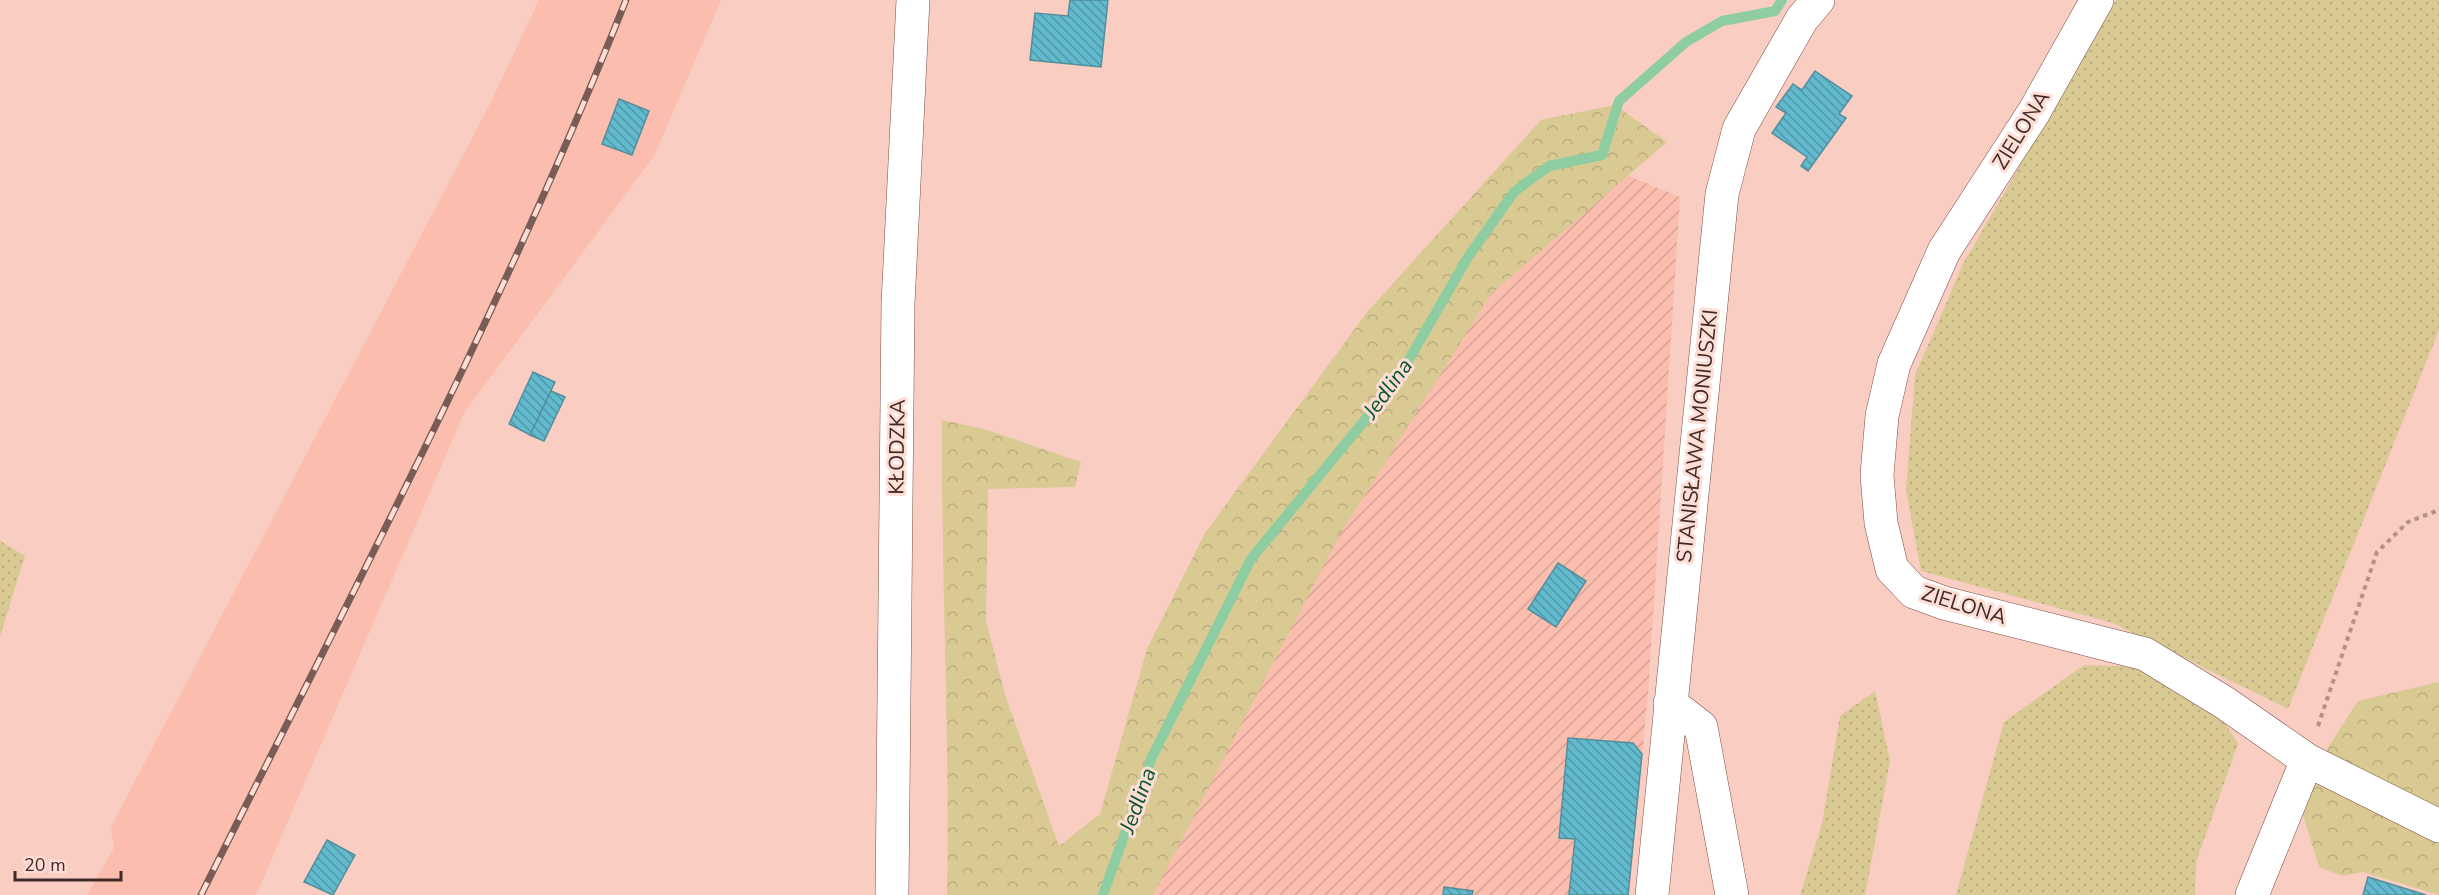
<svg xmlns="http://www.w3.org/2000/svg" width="2439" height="895" font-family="'Nunito Sans',sans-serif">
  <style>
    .built { fill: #fabdae }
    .industrial { fill: url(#industrial-furrows) }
    .grass { fill: url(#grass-dots) }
    .forest { fill: url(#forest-crowns) }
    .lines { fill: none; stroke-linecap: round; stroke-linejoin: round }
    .stream { stroke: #8ecda2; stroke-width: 10 }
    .building { fill: url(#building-back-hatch); stroke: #538e9c; stroke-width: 1.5 }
    .minor-casing { stroke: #7c4e44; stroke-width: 34 }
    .major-casing { stroke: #7c4e44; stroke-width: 34 }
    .path { stroke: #b49087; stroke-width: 4; stroke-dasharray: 4.5 4.5; stroke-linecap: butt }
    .minor { stroke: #fff; stroke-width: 33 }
    .major { stroke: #fff; stroke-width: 33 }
    .rail-casing { stroke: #785c55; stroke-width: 7 }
    .rail { stroke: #feddd5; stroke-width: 4.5; stroke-dasharray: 14; stroke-linecap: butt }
    .labels { text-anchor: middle; stroke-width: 6; stroke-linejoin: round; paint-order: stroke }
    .street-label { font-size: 21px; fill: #3f2a25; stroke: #feddd5 }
    .water-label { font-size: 22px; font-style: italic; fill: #0a562f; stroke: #feddd5 }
  </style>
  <defs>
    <pattern id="industrial-furrows" width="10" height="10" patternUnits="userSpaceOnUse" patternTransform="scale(1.5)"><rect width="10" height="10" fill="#fabdae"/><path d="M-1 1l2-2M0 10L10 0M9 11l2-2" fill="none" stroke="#d7a396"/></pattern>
    <pattern id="grass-dots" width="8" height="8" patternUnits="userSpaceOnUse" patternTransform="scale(1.5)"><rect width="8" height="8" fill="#d9c993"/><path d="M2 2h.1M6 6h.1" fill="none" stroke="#bbad7f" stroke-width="1.8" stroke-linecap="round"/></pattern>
    <pattern id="forest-crowns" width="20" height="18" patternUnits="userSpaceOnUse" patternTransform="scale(1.5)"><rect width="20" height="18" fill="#d9c993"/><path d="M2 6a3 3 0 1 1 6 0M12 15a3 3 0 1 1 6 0" fill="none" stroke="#bbad7f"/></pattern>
    <pattern id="building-back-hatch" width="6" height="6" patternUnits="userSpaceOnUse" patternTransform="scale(1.5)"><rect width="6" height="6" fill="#62bace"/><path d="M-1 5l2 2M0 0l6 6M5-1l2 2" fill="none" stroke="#5297a7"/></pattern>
  </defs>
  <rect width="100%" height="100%" fill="#f9cdc2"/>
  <path class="built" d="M539,0H721L654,156L464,413L256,895H87L114,848L111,827L492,100Z"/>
  <path class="industrial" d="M1612,169L1680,197L1648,694L1629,895H1143L1254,632L1556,195Z"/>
  <path class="grass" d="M2116,0H2439V330L2288,709L2113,623L1921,571L1906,490L1915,375L1963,264Z
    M0,541L25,556L0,636Z
    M2084,665L2150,667L2208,695L2238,744L2196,862L2195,895H1956L2004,722Z
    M1875,691L1890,761L1865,895H1800L1822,824L1840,716Z"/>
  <path class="forest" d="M1615,105L1667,142L1491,294L1339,536L1153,895H947C950,736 941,578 942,420L984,429L1081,462L1075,487L988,489L986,620L1005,695L1059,846L1100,814L1147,649L1205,533L1368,311L1541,120Z
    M2439,682V895L2363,872L2342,876L2319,867L2303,815L2329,746L2358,701Z"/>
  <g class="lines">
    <path class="stream" d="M1103,895L1152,757L1251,559L1396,382L1468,257L1514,192L1549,166L1602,155L1619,101L1686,42L1722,21L1775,11L1782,0"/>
  </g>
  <path class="building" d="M1070,0H1108L1101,67L1030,60L1035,13L1068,16Z
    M1815,71L1852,96L1839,114L1846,118L1808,171L1801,166L1807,157L1772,133L1786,113L1776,107L1793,84L1802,90Z
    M619,99L649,111L632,155L602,144Z
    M533,372L555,382L530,435L509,424Z
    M551,391L565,397L544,441L530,435Z
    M1558,563L1586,581L1556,627L1528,609Z
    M1568,738L1633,743L1642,754L1628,895H1569L1575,839L1559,838Z
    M327,840L355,855L333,895L304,882Z
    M2368,877L2426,895H2363Z
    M1444,887L1473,891L1472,895H1443Z"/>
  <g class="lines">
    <g class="minor-casing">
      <path id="minor" d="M2097,0L2034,112L1944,251L1894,364L1882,416L1877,475L1881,523L1892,569L1914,592L1944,603L2145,654L2225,703L2307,760L2439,826
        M1670,703L1701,727L1732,895
        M1652,895L1722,194L1739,129L1802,19L1818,0
        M2252,895L2307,760"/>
    </g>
    <g class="major-casing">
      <path id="major" d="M892,895L898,304L913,0"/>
    </g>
    <path class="path" d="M2318,726L2377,552L2408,522L2439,510"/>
    <use href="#minor" class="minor"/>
    <use href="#major" class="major"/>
    <g class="rail-casing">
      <path id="rail" d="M201,895C348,600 504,307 626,0"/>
    </g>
    <use href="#rail" class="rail"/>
  </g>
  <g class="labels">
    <g class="street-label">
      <text transform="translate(2021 130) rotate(-58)" y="7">ZIELONA</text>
      <text transform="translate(1697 436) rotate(-84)" y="7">STANISŁAWA MONIUSZKI</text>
      <text transform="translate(897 447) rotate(-89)" y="7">KŁODZKA</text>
      <text transform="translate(1964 605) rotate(17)" y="7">ZIELONA</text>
    </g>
    <g class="water-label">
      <text transform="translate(1387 388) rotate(-54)" y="8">Jedlina</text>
      <text transform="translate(1137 800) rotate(-70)" y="8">Jedlina</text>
    </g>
  </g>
  <path d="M15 871v9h106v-9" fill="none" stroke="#3f2a25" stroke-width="3"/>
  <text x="24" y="871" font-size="18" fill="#3f2a25" stroke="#feddd5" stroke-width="4.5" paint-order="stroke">20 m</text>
</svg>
